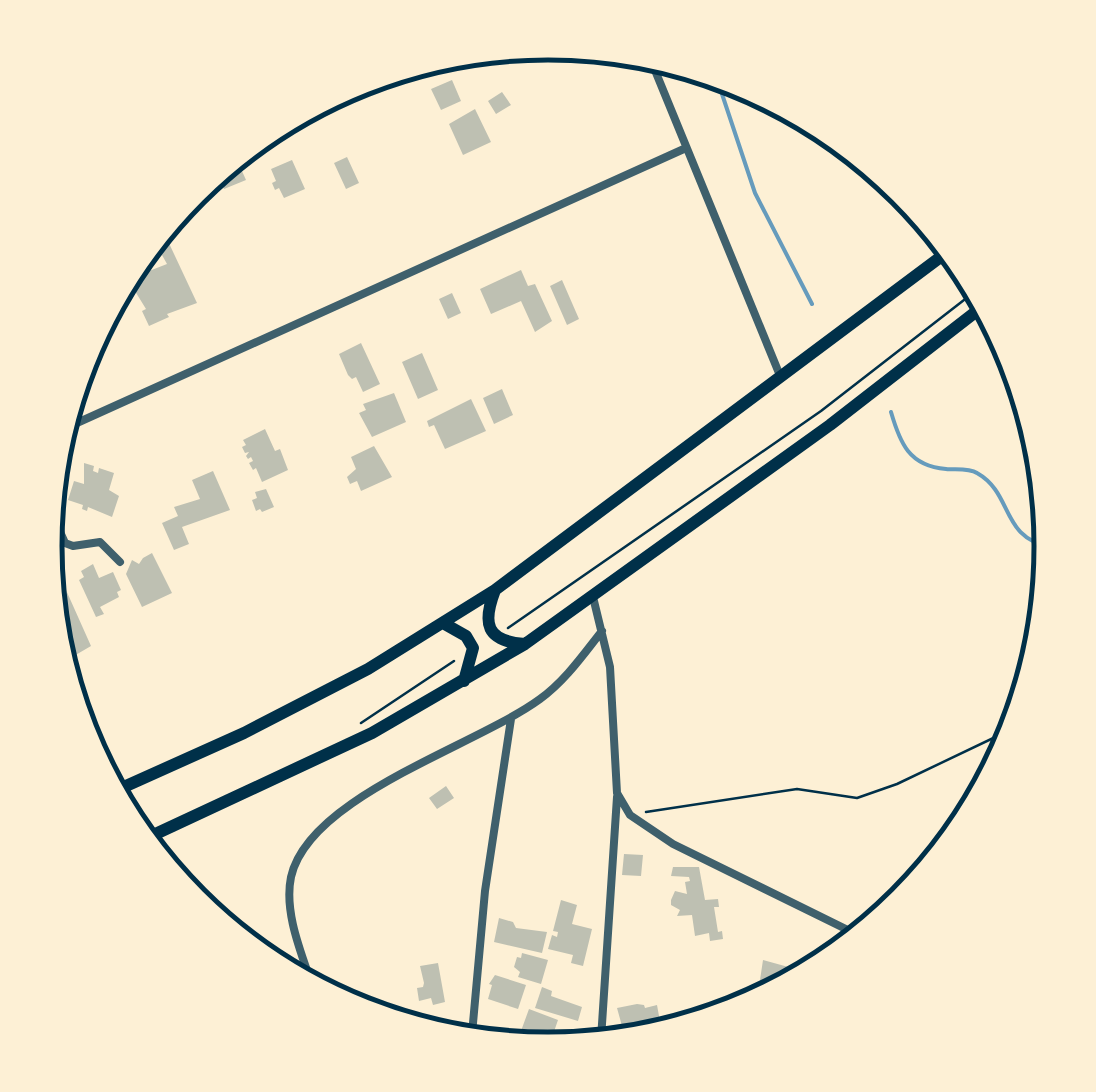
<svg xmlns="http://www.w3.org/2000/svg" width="1096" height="1092" font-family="Merriweather,serif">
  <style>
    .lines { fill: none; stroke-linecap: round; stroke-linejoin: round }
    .stream { stroke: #669bbc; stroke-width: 4 }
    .building { fill: #bec0b2 }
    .path { stroke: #003049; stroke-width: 2.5 }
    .minor { stroke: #3f606c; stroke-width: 8 }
    .primary { stroke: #003049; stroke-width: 12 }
    .rim { fill: none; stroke: #003049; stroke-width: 5 }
  </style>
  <rect width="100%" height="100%" fill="#fdf0d5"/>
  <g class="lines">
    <path class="stream" d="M716,76L755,193L812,304
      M891,412C900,443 909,466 946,469C955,470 969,468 977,473C1014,494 1000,538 1051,547"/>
  </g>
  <path class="building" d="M452,80L461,101L441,110L431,89Z
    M502,92L511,105L496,114L488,101Z
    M475,109L491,142L463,155L449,124Z
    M347,157L359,183L346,189L334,163Z
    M237,160L246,180L224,189L217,173Z
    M292,160L305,189L284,198L279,188L275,190L272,183L276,181L271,169Z
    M160,238L162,242L167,239L197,303L167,314L169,317L149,326L142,311L146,309L130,283L144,273L167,264L162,255L158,257L153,248Z
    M521,270L528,286L535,284L552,321L535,332L521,301L491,314L480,289Z
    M562,280L579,319L567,325L550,286Z
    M452,293L461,313L448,319L439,299Z
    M361,343L380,384L363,392L356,377L352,379L348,375L339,354Z
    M422,353L438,390L418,399L402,362Z
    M502,389L513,415L494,424L483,398Z
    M394,393L406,422L372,437L359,413L366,410L363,404Z
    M471,399L486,431L445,449L434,425L429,427L427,421Z
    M265,429L275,451L280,449L288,470L262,482L256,468L253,470L249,463L253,461L251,457L248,459L246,456L249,452L245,453L242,447L246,445L243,440Z
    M374,446L392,477L361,491L357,481L350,484L347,477L356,469L351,457Z
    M84,463L94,466L93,471L98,473L99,468L114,473L109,490L119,496L112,517L88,507L87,511L82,509L83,505L68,500L74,481L84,484Z
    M213,471L230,510L182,527L189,544L174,550L162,523L178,516L174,507L200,499L192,480Z
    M266,489L274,507L262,512L260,509L256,511L252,500L257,498L255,492Z
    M152,553L172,593L142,607L126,574L132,560L139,564L143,558Z
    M93,564L99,578L113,572L121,590L117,592L119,597L100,607L104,614L96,617L79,580L84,577L81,571Z
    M66,590L91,646L67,660L62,636L68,633L58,614L54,595Z
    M446,786L454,798L437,809L429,798Z
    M624,854L643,855L641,876L622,875Z
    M673,867H699L705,900L718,899L719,907H714L718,932L722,931L723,939L710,941L709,933L695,936L692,915L677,916L680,910L671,905V900L675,891L687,894L685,882L690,881L689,877L671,876Z
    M561,900L577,905L572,924L592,929L583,966L571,963L573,955L548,949L552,935L557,937L558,932L553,931Z
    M499,918L513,922L516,928L547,932L542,953L494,942Z
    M522,953L548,960L541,984L518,977L520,972L514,967L517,957L521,958Z
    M763,960L792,968L790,978L757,1000Z
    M438,963L445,1002L433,1005L431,998L419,1001L417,988L423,987L424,983L420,966Z
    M495,975L526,985L518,1009L488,999L492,985L489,984Z
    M542,987L552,991L551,996L582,1007L578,1021L535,1008Z
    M637,1004L644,1005L645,1008L657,1005L661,1027L651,1029L648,1022L643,1023L637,1024L639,1031L619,1035L617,1027L622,1026L617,1008Z
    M529,1009L558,1020L548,1049L517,1042Z"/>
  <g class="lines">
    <path class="path" d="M508,628L821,411L973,293
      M361,723L454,661
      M646,812L797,789L857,798L897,784L1008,731"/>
    <path class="minor" d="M652,63L781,378
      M68,427L686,148
      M51,512L65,543L73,546L100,542L120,562
      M593,597L610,667L617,793L630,815L673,844L856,934
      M311,982C300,950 284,911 291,877C309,796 476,746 540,699C565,681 583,655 602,631
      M472,1034L485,891L511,719
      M601,1039L617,797"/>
    <path class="primary" d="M495,590C482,624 486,641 525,644
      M443,623L466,636L473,648L464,681
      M117,790L244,733L368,669L495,590L946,253
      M149,837L372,733L525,644L830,425L982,307"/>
  </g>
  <path d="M0 0H1096V1092H0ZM62 546a486 486 0 1 1 972 0a486 486 0 1 1-972 0Z" fill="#fdf0d5" fill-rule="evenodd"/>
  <path class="rim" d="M62 546a486 486 0 1 1 972 0a486 486 0 1 1-972 0Z"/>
</svg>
